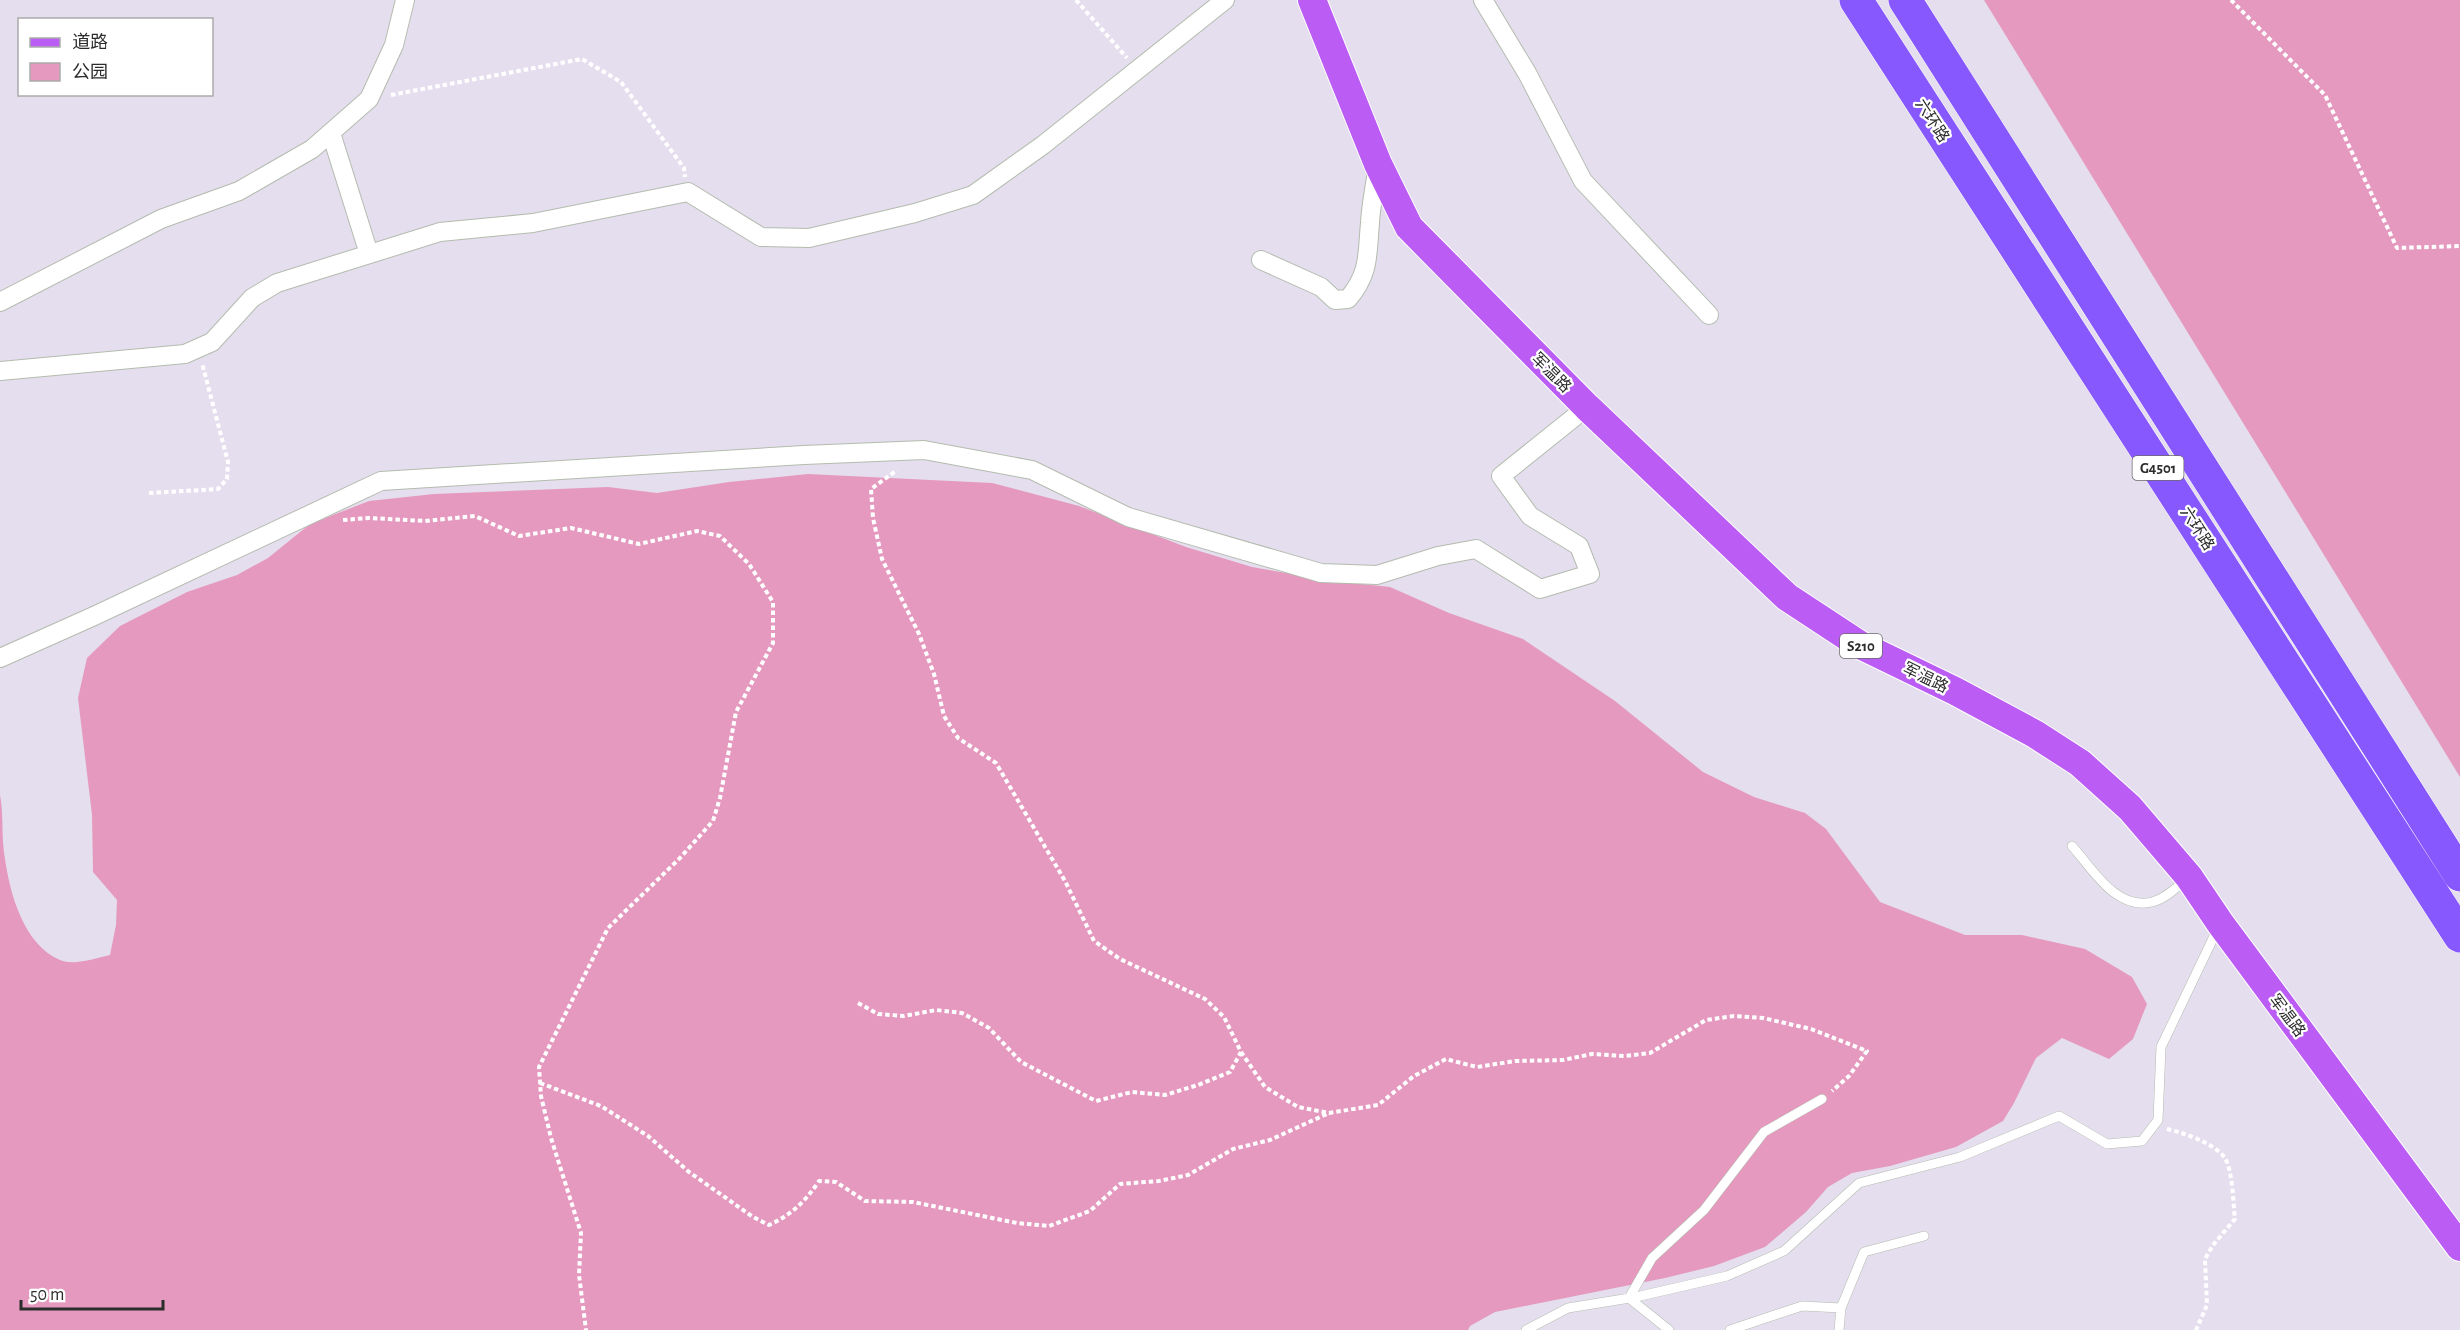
<svg xmlns="http://www.w3.org/2000/svg" width="2460" height="1330" font-family="'Alegreya Sans','Noto Sans SC',sans-serif">
  <style>
    .green { fill: #e599be }
    .lines { fill: none; stroke-linecap: round; stroke-linejoin: round }
    .lane-casing { stroke: #b3bcae; stroke-width: 10 }
    .street-casing { stroke: #b3bcae; stroke-width: 20 }
    .primary-casing { stroke: #fff; stroke-width: 30 }
    .highway-casing { stroke: #fff; stroke-width: 34 }
    .path { stroke: #fff; stroke-width: 4; stroke-dasharray: 4.5 3; stroke-linecap: butt }
    .lane { stroke: #fff; stroke-width: 9 }
    .street { stroke: #fff; stroke-width: 18 }
    .primary { stroke: #bb5df4; stroke-width: 28 }
    .highway { stroke: #8858ff; stroke-width: 33 }
    .labels { text-anchor: middle; stroke-width: 4.5; stroke-linejoin: round; paint-order: stroke }
    .shield { fill: #fff; stroke: #6b6b6b; stroke-width: 1.5 }
    .shield-label { font-size: 15px; font-weight: bold; fill: #2c2c2c }
    .street-label { font-size: 16px; fill: #2c2c2c; stroke: #fff }
  </style>
  <rect width="100%" height="100%" fill="#e5deee"/>
  <path class="green" d="M1984,0H2460V777Z
    M808,474L992,483L1079,506L1186,547L1252,567L1332,581L1390,587L1449,613L1523,639L1615,701L1703,772L1754,797L1805,813L1826,829L1880,902L1965,935H2022L2085,949L2132,977L2147,1004L2133,1039L2109,1059L2062,1038L2036,1058L2014,1103L2003,1121L1956,1147L1890,1166L1852,1173L1828,1187L1806,1212L1765,1247L1714,1266L1665,1278L1495,1312L1470,1326L1468,1330H0V795C4,816 1,838 5,859C10,894 24,945 60,960C74,966 96,958 110,955L116,925L117,900L93,872L92,815L78,698L87,658L120,626L187,592L237,575L268,558L310,524L369,501L434,494L608,487L657,493L729,482Z"/>
  <g class="lines">
    <g class="lane-casing">
      <path id="lane" d="M2072,846C2092,868 2116,911 2152,902C2165,899 2177,887 2187,879
        M1526,1330L1568,1308L1636,1297L1727,1276L1784,1251L1859,1183L1960,1157L2059,1116L2107,1144L2142,1141L2158,1120L2161,1047L2218,928
        M1669,1330L1629,1298L1652,1258L1704,1210L1764,1132L1822,1099
        M1730,1330L1802,1306L1841,1308L1864,1252L1924,1236
        M1839,1330L1841,1308"/>
    </g>
    <g class="street-casing">
      <path id="street" d="M1483,0L1527,73L1583,181L1709,315
        M331,133L369,254
        M1261,260L1321,287L1335,300L1348,299C1370,273 1367,255 1370,223C1371,204 1375,185 1378,166
        M0,302L161,219L239,191L312,149L369,99L394,45L405,0
        M0,371L185,354L212,342L252,298L277,283L440,232L533,223L688,192L761,237L809,238L915,213L973,195L1043,145L1225,0
        M0,658L94,616L381,481L804,455L924,450L1032,470L1128,517L1321,573L1377,575L1438,556L1476,549L1540,589L1590,574L1579,546L1530,516L1501,476L1587,407"/>
    </g>
    <g class="primary-casing">
      <path id="primary" d="M1312,0L1378,164L1409,227L1587,407L1787,597L1860,645L1955,691L2035,734L2080,763L2130,808L2189,877L2220,923L2460,1247"/>
    </g>
    <g class="highway-casing">
      <path id="highway" d="M1856,0L2460,936
        M1905,0L2460,875"/>
    </g>
    <path class="path" d="M1076,0L1127,58
      M2231,0L2325,95L2397,248L2460,246
      M391,95L582,59L621,82L684,168L685,177
      M149,493L218,489L227,479L228,462L202,363
      M343,520L369,518L425,521L475,516L519,536L571,528L639,544L697,531L720,536L749,564L773,602V643L736,712L720,798L713,821L680,858L608,928L539,1067L541,1096L551,1138L581,1233L579,1275L586,1330
      M858,1003L878,1014L904,1016L936,1010L962,1013L989,1028L1021,1062L1096,1101L1132,1092L1165,1095L1198,1085L1230,1072L1241,1052L1224,1017L1205,999L1120,959L1094,941L1065,881L996,763L958,738L944,716L934,674L919,634L882,559L873,518L871,489L897,470
      M1241,1052L1265,1087L1298,1107L1329,1113L1378,1105L1414,1076L1446,1059L1477,1067L1515,1061L1563,1060L1592,1054L1625,1056L1650,1053L1706,1020L1734,1016L1763,1018L1811,1029L1867,1051L1849,1076L1832,1091
      M540,1083L601,1106L648,1136L689,1172L753,1217L769,1225C791,1215 805,1202 819,1181L836,1182L865,1201L913,1202L1017,1223L1049,1226L1090,1211L1120,1184L1159,1181L1188,1175L1233,1149L1270,1140L1329,1113
      M2167,1129C2184,1133 2214,1143 2225,1158C2233,1172 2233,1203 2235,1219L2213,1245L2205,1259L2207,1305L2196,1330"/>
    <use href="#lane" class="lane"/>
    <use href="#street" class="street"/>
    <use href="#primary" class="primary"/>
    <use href="#highway" class="highway"/>
  </g>
  <g class="labels">
    <g class="shield">
      <rect x="2132.5" y="456" width="51" height="24" rx="4.5"/>
      <rect x="1840" y="634" width="42" height="24" rx="4.5"/>
    </g>
    <g class="shield-label">
      <text x="2158" y="473">G4501</text>
      <text x="1861" y="651">S210</text>
    </g>
    <g class="street-label">
      <text transform="translate(1933 120) rotate(57)" y="6">六环路</text>
      <text transform="translate(1552 372) rotate(45)" y="6">军温路</text>
      <text transform="translate(2198 528) rotate(57)" y="6">六环路</text>
      <text transform="translate(1926 677) rotate(26)" y="6">军温路</text>
      <text transform="translate(2288 1015) rotate(53)" y="6">军温路</text>
    </g>
  </g>
  <rect x="18" y="18" width="195" height="78" fill="#ffffff" stroke="#ababab" stroke-width="1.5"/>
  <rect x="30" y="38" width="30" height="9" fill="#bb5df4" stroke="#ababab" stroke-width="1.5"/>
  <text x="72" y="48" font-size="18" fill="#2c2c2c">道路</text>
  <rect x="30" y="63" width="30" height="18" fill="#e599be" stroke="#ababab" stroke-width="1.5"/>
  <text x="72" y="78" font-size="18" fill="#2c2c2c">公园</text>
  <path d="M21 1300v9h142v-9" fill="none" stroke="#2c2c2c" stroke-width="3"/>
  <text x="30" y="1300" font-size="18" fill="#2c2c2c" stroke="#ffffff" stroke-width="4.5" paint-order="stroke">50 m</text>
</svg>
